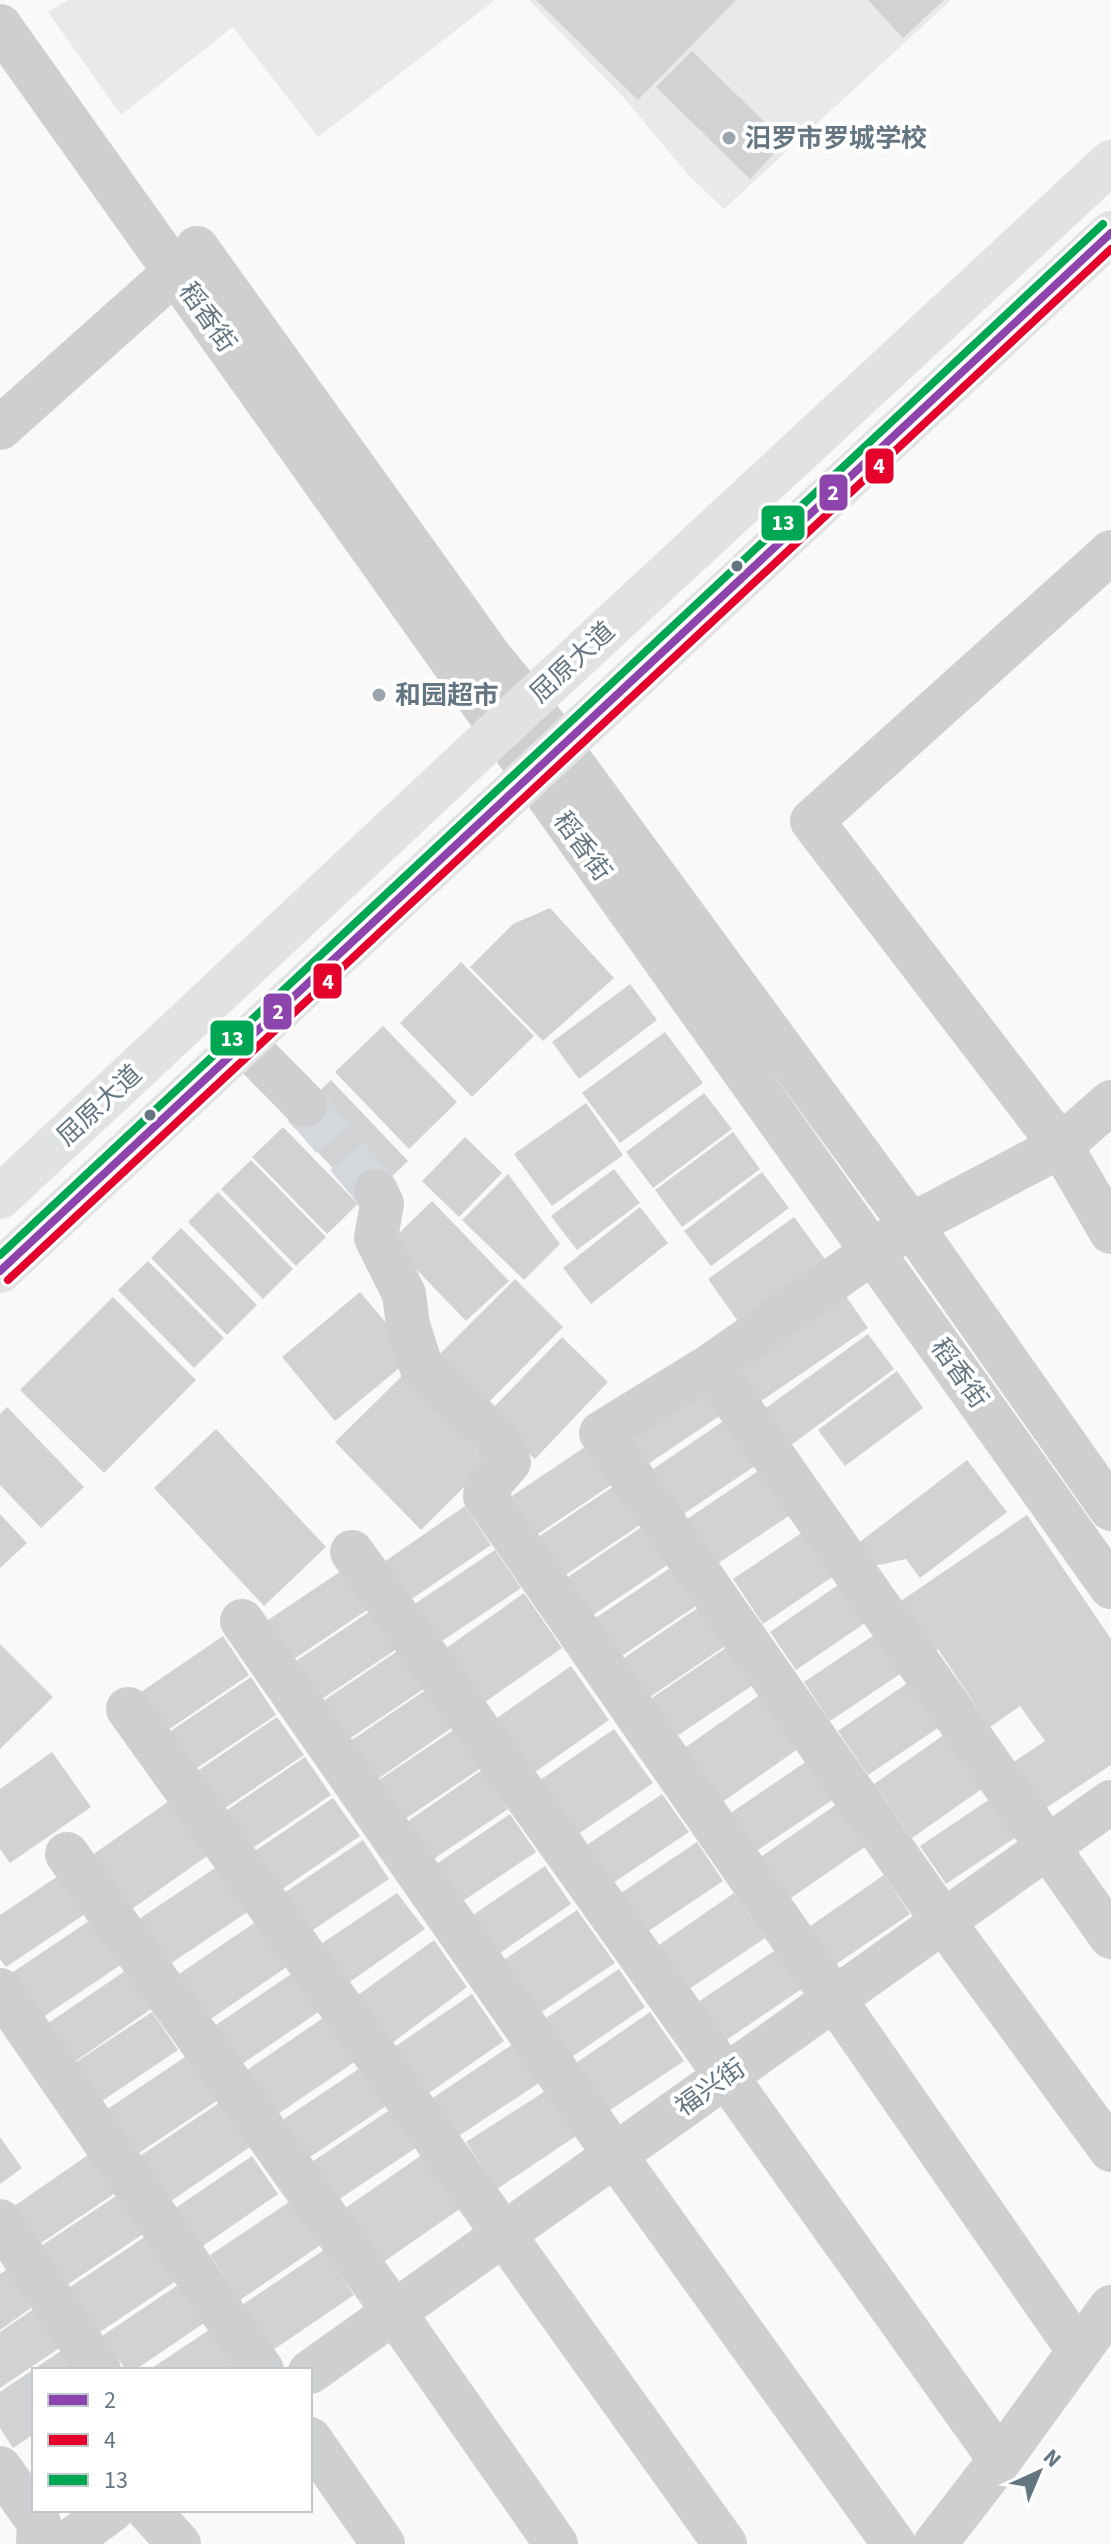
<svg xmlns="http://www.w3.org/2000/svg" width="1111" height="2544" font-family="'Source Sans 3','Noto Sans SC',sans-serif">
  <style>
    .built { fill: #e8e9e9 }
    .building { fill: #d0d2d3 }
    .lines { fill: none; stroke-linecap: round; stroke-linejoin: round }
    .minor-tunnel { stroke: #d4d8dc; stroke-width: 44; stroke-dasharray: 44 22; stroke-linecap: butt }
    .minor { stroke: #cecfd0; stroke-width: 44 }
    .tertiary { stroke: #cecfd0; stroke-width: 44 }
    .primary { stroke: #e1e2e2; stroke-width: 44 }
    .bus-1-casing { stroke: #fff; stroke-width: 14 }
    .bus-2-casing { stroke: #fff; stroke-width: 14 }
    .bus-3-casing { stroke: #fff; stroke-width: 14 }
    .bus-1 { stroke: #8e44ad; stroke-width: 8 }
    .bus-2 { stroke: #e4002b; stroke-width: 8 }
    .bus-3 { stroke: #00a651; stroke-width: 8 }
    .poi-dot { fill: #99a4ac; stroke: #fff; stroke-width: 3 }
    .bus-dot { fill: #657683; stroke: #fff; stroke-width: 3 }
    .labels { text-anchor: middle; stroke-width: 8; stroke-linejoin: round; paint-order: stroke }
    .poi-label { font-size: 26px; font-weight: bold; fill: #657683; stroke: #fff; text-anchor: start }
    .street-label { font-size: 26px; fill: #657683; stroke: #fff }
    .line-badge { stroke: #fff; stroke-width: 3 }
    .badge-label { font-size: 22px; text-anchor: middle; font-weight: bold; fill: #fff }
  </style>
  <rect width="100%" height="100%" fill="#f9f9f9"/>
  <path class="built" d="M68,0H495L318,137L233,27L121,115L48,12Z
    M529,0H951L724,209L690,177L625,99Z"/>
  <path class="building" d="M536,0H736L638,100Z
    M868,0H944L903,38Z
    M692,51L785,142L750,179L656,87Z
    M550,908L614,978L543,1041L470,967L513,924Z
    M461,962L534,1036L472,1097L400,1023Z
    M630,984L657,1020L579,1079L552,1042Z
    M383,1026L457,1102L409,1149L335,1072Z
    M665,1032L703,1083L620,1143L582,1093Z
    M331,1080L408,1161L365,1202L288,1121Z
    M704,1093L732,1129L653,1188L626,1152Z
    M586,1103L623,1155L552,1206L514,1154Z
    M283,1127L358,1204L327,1234L252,1157Z
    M733,1132L760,1169L682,1227L655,1190Z
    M465,1137L502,1173L459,1217L422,1181Z
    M251,1160L326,1237L296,1266L221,1189Z
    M614,1169L640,1203L577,1250L551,1216Z
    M762,1172L789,1208L711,1266L684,1231Z
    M508,1174L560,1244L524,1280L462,1220Z
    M218,1192L293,1269L263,1299L188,1222Z
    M432,1201L509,1281L466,1321L390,1242Z
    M640,1207L668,1243L591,1304L563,1268Z
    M794,1217L827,1262L740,1324L708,1279Z
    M181,1228L257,1305L227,1335L151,1258Z
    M148,1261L224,1338L194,1368L118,1290Z
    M515,1279L563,1327L482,1409L433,1361Z
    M841,1289L868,1328L748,1410L720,1371Z
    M360,1292L414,1356L335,1421L282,1357Z
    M113,1297L196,1380L104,1473L20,1390Z
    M868,1334L894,1369L779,1454L752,1418Z
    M562,1337L608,1382L535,1459L487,1414Z
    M897,1371L923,1408L845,1466L818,1430Z
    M403,1375L489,1462L421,1530L335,1442Z
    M695,1377L721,1415L639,1470L613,1432Z
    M7,1407L84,1487L41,1528L0,1485V1414Z
    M725,1420L755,1466L673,1521L643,1476Z
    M216,1429L326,1547L264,1606L154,1488Z
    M594,1441L620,1479L538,1534L512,1496Z
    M967,1460L1007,1512L920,1578L906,1559L874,1566L857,1544Z
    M769,1464L799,1509L717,1564L687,1519Z
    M620,1482L646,1521L564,1576L538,1537Z
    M465,1506L491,1545L410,1600L384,1562Z
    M0,1514L27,1543L0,1568Z
    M1027,1515L1111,1639V1765L1040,1812L1008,1766L1045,1741L1020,1706L990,1727L938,1649L926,1657L892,1607Z
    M646,1524L672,1562L590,1617L565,1579Z
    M815,1524L844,1569L763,1624L733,1579Z
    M495,1550L521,1588L439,1643L413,1605Z
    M676,1564L702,1602L620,1657L594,1619Z
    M344,1569L370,1608L288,1663L262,1624Z
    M851,1576L877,1615L796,1670L770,1632Z
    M524,1593L562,1648L481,1705L442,1651Z
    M702,1605L728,1644L647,1699L621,1660Z
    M372,1610L398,1648L316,1703L290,1665Z
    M886,1627L912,1666L830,1721L804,1682Z
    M223,1636L249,1675L168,1730L141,1692Z
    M0,1644L53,1697L0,1749Z
    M730,1645L756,1683L674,1738L649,1700Z
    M399,1650L425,1688L343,1743L317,1705Z
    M571,1666L609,1720L528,1777L490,1723Z
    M919,1675L950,1720L868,1775L838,1731Z
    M251,1677L276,1715L194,1770L169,1732Z
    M427,1689L453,1727L372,1783L346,1744Z
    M764,1692L802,1746L721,1803L683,1749Z
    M277,1717L304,1755L222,1810L196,1772Z
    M955,1727L993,1781L912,1838L874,1784Z
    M455,1729L481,1768L399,1823L373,1784Z
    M614,1729L653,1783L571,1839L533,1785Z
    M52,1752L91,1807L10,1863L0,1849V1789Z
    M305,1757L331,1795L250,1850L224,1812Z
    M810,1759L837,1797L755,1852L729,1814Z
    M482,1770L508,1809L426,1864L401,1826Z
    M1002,1791L1028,1829L946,1884L920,1846Z
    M662,1794L689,1832L607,1887L581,1849Z
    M333,1798L360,1836L278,1892L252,1853Z
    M172,1799L210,1854L129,1911L91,1856Z
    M840,1802L869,1844L788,1900L759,1858Z
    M510,1814L536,1852L454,1907L429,1869Z
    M363,1840L389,1879L307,1934L281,1895Z
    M697,1842L723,1881L641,1936L615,1897Z
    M218,1866L249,1911L167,1966L136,1921Z
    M545,1866L571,1904L490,1960L464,1921Z
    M61,1874L88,1912L6,1967L0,1959V1915Z
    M884,1875L910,1914L829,1969L803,1931Z
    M397,1893L425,1929L344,1986L315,1948Z
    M734,1893L765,1938L683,1993L653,1949Z
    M577,1910L615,1963L534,2017L495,1966Z
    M92,1919L122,1964L40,2019L10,1974Z
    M260,1919L291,1964L209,2020L179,1974Z
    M434,1940L467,1987L392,2043L358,1995Z
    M777,1949L803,1988L722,2043L695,2004Z
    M619,1969L645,2007L563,2063L537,2024Z
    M125,1971L151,2009L70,2065L44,2026Z
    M294,1972L320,2011L239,2066L213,2027Z
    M472,1994L504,2041L426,2095L393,2048Z
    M152,2012L178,2050L96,2105L70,2066Z
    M650,2012L684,2061L601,2116L569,2068Z
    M326,2016L356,2061L275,2116L244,2072Z
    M513,2044L539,2083L457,2137L431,2099Z
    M188,2055L218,2100L136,2155L106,2110Z
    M363,2066L389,2104L307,2159L281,2121Z
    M547,2090L579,2134L497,2189L466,2142Z
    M219,2103L250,2147L168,2203L137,2158Z
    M394,2107L420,2145L338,2200L312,2162Z
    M0,2137L22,2168L0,2184Z
    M426,2152L464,2206L382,2263L344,2209Z
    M88,2155L114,2194L32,2249L7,2211Z
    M252,2156L278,2194L197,2250L171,2211Z
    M116,2196L143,2234L61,2289L35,2250Z
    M292,2200L322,2244L240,2300L210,2255Z
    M149,2234L179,2279L97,2334L67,2289Z
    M324,2250L354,2295L273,2350L242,2305Z
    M9,2268L34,2306L0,2330V2274Z
    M184,2281L210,2319L135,2370H126L102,2336Z
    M38,2306L64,2345L0,2388V2332Z
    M215,2326L245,2370H149Z
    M65,2348L80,2370H34V2434L13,2448L0,2428V2392Z"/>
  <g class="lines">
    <path class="minor-tunnel" d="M305,1105L376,1191"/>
    <path class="minor" d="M0,428L176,271
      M1111,552L812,821L1061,1146L1111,1232
      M244,1043L305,1105
      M1111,1102L1061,1146L911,1225L710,1366L601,1433L943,1921L1111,2150
      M376,1191L382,1204L376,1238L404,1294L408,1325L422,1369L496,1437L509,1462L486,1489L485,1496L1078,2350
      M710,1366L1111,1937
      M352,1552L1000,2460
      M242,1621L615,2155L894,2544
      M128,1709L725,2544
      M67,1854L394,2312L556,2544
      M0,1990L262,2370
      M0,2221L99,2370
      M310,2372L1111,1802
      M310,2439L383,2544
      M0,2468L39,2523L38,2544
      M148,2510L179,2544
      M66,2544L112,2510
      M935,2544L1000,2460L1111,2307"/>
    <path class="tertiary" d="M0,26L1111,1587
      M197,248L491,658L528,703L911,1225L1111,1509"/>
    <path class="primary" d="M0,1197L528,703L1111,162
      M0,1271L1111,233"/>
    <g class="bus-1-casing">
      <path id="bus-1" d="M0,1271L1111,233"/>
    </g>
    <g class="bus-2-casing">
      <path id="bus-2" d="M8,1280L1111,249"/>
    </g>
    <g class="bus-3-casing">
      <path id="bus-3" d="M0,1255L1103,224"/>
    </g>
    <use href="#bus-1" class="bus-1"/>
    <use href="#bus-2" class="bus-2"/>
    <use href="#bus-3" class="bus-3"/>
  </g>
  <g class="poi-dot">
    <circle cx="729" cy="138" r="8"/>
    <circle cx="379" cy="695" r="8"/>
  </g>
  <g class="bus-dot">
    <circle cx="737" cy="566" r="7"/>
    <circle cx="150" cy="1115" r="7"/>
  </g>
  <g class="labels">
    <g class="poi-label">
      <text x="745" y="147">汨罗市罗城学校</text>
      <text x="395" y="704">和园超市</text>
    </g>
    <g class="street-label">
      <text transform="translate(208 317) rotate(55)" y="9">稻香街</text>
      <text transform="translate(572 662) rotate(-43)" y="9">屈原大道</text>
      <text transform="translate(583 846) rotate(54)" y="9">稻香街</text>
      <text transform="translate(99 1105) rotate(-43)" y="9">屈原大道</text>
      <text transform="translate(960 1373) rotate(55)" y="9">稻香街</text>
      <text transform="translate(710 2087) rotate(-35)" y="9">福兴街</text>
    </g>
  </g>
  <g class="line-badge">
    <rect x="864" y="447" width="31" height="38" rx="8" fill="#e4002b"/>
    <rect x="818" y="473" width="31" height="39" rx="8" fill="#8e44ad"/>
    <rect x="760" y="504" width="46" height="38" rx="8" fill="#00a651"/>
    <rect x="312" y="962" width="31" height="38" rx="8" fill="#e4002b"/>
    <rect x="262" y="992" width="31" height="39" rx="8" fill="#8e44ad"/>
    <rect x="209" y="1019" width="46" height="38" rx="8" fill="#00a651"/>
  </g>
  <g class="badge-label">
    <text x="879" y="473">4</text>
    <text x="833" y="500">2</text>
    <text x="783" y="530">13</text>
    <text x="328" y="989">4</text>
    <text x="278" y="1019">2</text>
    <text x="232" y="1046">13</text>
  </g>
  <rect x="32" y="2368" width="280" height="144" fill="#ffffff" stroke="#c1c8cd" stroke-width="2"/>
  <rect x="48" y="2394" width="40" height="12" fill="#8e44ad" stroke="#c1c8cd" stroke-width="2"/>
  <text x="104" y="2408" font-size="24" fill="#657683">2</text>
  <rect x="48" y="2434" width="40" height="12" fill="#e4002b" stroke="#c1c8cd" stroke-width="2"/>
  <text x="104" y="2448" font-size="24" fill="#657683">4</text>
  <rect x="48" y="2474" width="40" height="12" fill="#00a651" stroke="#c1c8cd" stroke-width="2"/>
  <text x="104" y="2488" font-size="24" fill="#657683">13</text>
  <g transform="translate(1039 2472) rotate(44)" stroke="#ffffff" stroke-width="6" paint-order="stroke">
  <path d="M0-6L14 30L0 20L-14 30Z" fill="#657683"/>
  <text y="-12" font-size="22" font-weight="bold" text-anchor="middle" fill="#657683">N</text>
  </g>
</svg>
